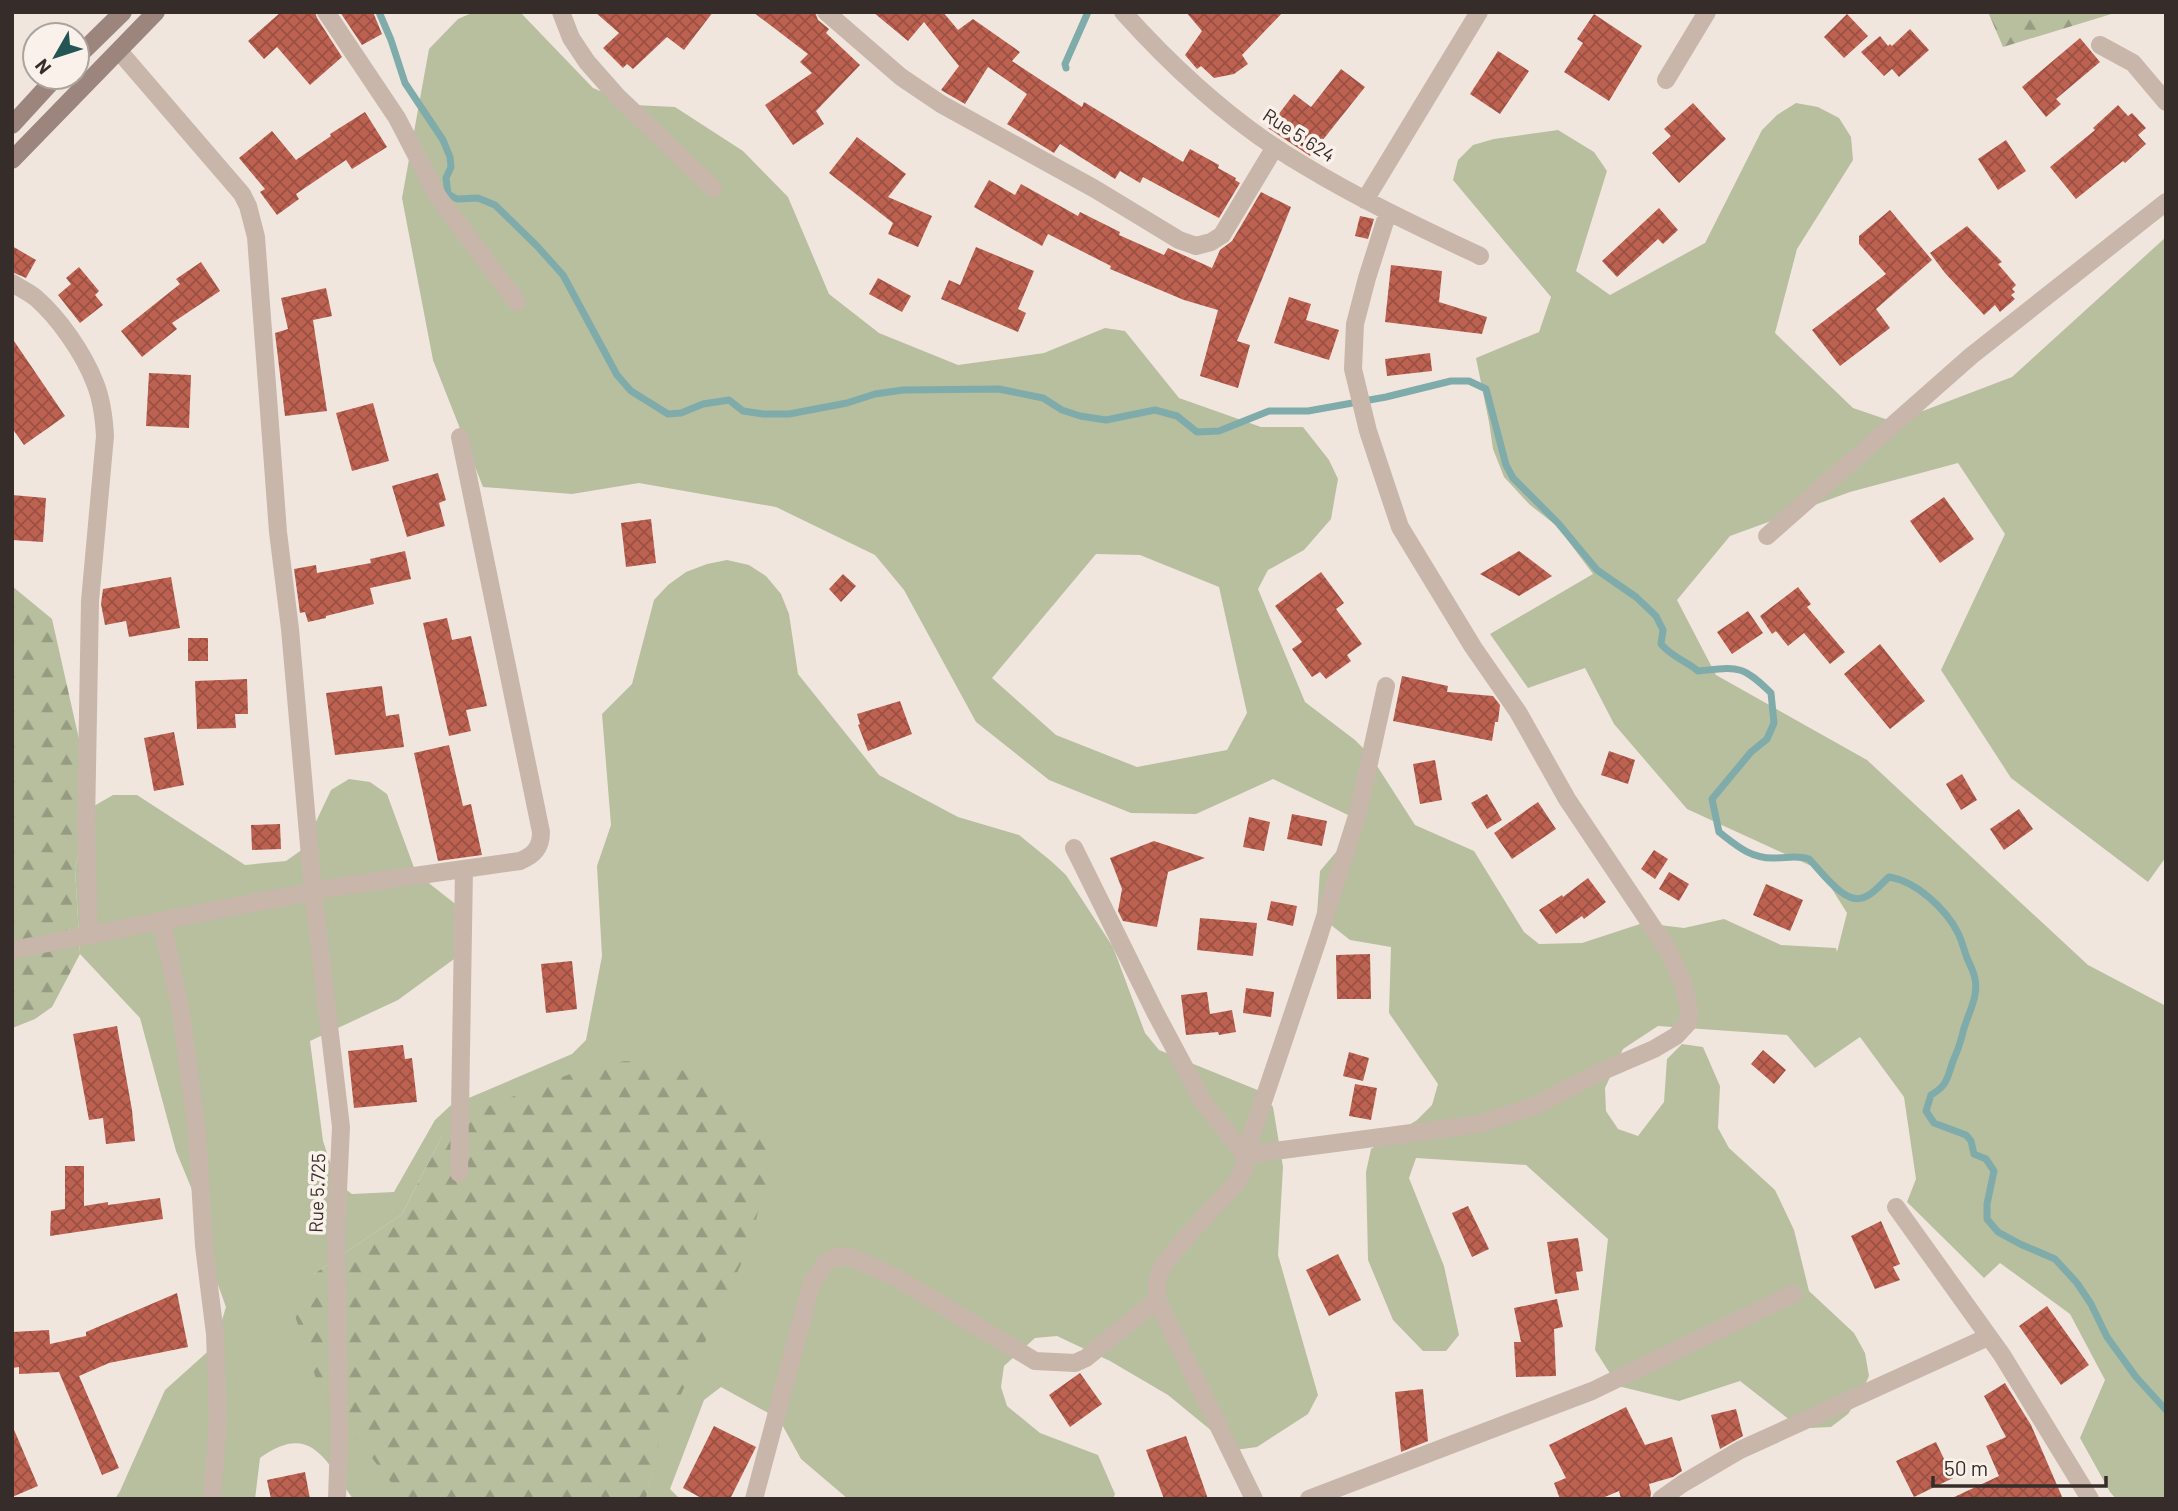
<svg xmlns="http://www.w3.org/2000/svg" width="2178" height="1511" font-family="Barlow,sans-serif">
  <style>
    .green { fill: #b7bf9f; fill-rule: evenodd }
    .forest { fill: url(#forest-firs) }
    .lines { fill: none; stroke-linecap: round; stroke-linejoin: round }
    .stream { stroke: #7facaa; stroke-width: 7 }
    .building { fill: url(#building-cross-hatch) }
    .street { stroke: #c8b6ab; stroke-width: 18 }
    .secondary { stroke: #9c857c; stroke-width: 18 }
    .labels { text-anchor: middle; stroke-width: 7; stroke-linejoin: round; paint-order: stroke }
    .street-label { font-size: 19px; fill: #362d2a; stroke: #f9f1ea }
  </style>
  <defs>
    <pattern id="forest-firs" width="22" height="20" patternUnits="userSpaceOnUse" patternTransform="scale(1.75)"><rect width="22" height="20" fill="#b7bf9f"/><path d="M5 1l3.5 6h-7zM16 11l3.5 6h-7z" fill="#969c82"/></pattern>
    <pattern id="building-cross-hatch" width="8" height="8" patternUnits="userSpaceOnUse" patternTransform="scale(1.75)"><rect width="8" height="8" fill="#bd6150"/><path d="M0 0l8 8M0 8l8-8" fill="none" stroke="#9a5043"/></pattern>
  </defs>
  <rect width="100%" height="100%" fill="#f1e6de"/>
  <path class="green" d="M474,12H520L593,88L634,105L675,107L743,151L788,197L829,294L879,333L958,365L1044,353L1105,328L1125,331L1179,398L1261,427H1303L1329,460L1338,479L1331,519L1304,550L1268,570L1258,589L1305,702L1355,740L1370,755L1415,825L1474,851L1524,932L1539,944L1582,943L1643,923L1684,928L1724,919L1781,945L1836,948L1837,952L1847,913L1820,870L1687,809L1614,724L1585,668L1528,688L1490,634L1593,574L1557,526L1530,505L1504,477L1493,449L1489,422L1476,358L1539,332L1551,297L1453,180L1458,160L1473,145L1494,139L1558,130L1594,152L1607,171L1576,271L1610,295L1705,243L1762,130L1777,115L1796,103L1818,107L1839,118L1851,137L1853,160L1797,249L1775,333L1853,408L1894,422L2012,377L2166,237V857L2148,882L2011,778L1941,670L2005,534L1958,463L1850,492L1730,536L1677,600L1716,675L1867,760L2088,965L2166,1006V1499H2116L2110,1492L2080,1438L2105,1380L2070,1314L2000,1263L1984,1278L1907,1202L1916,1179L1904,1097L1860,1037L1815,1068L1787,1035L1658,1026L1623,1049L1605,1088L1606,1111L1618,1129L1638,1136L1664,1102L1667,1059L1682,1044L1703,1047L1720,1086L1718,1128L1729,1148L1775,1190L1794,1230L1809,1291L1854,1333L1865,1353L1869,1376L1860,1396L1848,1414L1831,1427L1810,1428L1791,1421L1740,1381L1679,1401L1618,1386L1595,1350L1608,1239L1526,1165L1416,1158L1409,1178L1444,1266L1459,1335L1446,1351H1423L1393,1320L1368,1260L1366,1172L1371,1149L1417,1120L1432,1105L1438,1084L1389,1013L1391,947L1350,940L1317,914L1320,871L1348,838V815L1273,779L1196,814L1131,813L1049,780L976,722L904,590L875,555L776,507L639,483L572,494L483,487L433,360L402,198L429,49L458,19ZM1096,554L1140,555L1219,587L1247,713L1227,750L1137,767L1056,735L992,678Z
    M727,560L749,565L766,576L781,594L789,614L798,674L879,775L958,817L1019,835L1051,861L1066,875L1113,947L1145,1033L1159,1050L1260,1091L1273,1107L1283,1167L1278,1255L1318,1395L1308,1414L1257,1447L1235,1450L1168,1395L1110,1361L1057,1336L1035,1338L1004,1366L1001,1387L1007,1406L1040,1433L1098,1455L1115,1494L1113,1499H848L801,1459L779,1419L721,1387L704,1400L670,1489L680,1499H646L658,1442L442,1136L402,1214L314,1274L393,1482L404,1499H353C326,1461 311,1421 260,1458L255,1499H115L120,1491L165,1390L214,1346L226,1307L204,1246L200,1209L176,1151L140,1018L80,954L75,868L86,825L94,806L113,795H137L245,865L286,861L303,849L331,790L349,779L370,782L387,794L416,873L463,910L465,951L398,1000L310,1041L323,1141L337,1183L352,1194L394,1192L435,1120L450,1106L572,1054L586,1040L602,956L597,866L611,825L602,714L632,684L654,600L668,585L686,572L707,564Z"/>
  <path class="forest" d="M1988,12H2118L2003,47Z
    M12,586L52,619L94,806L86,825L75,868L80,954L52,1007L35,1019L15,1027H12Z
    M625,1061L674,1066L730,1095L760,1124L771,1165L748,1249L659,1442L646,1499H404L321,1393L293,1310L314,1274L402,1214L442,1136L476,1111L580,1070Z"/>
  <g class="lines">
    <path class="stream" d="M379,12L391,40L405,83L443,140L450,157L451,167L446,178L448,194L457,199L478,198L495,205L537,246L563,275L617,375L631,391L668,414L681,413L703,404L729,400L743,411L763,414H789L847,403L875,394L903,390L999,389L1043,398L1062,410L1080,416L1106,420L1155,410L1177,416L1197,432L1219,431L1269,411H1308L1386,397L1451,381H1469L1486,389L1506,465L1513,478L1558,523L1597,570L1636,597L1656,616L1663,630L1661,644C1673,658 1685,660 1698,671C1738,667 1741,664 1771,693L1774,723L1767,739L1751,752L1712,799L1719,832C1737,846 1751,859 1775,858C1787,858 1797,855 1809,859C1822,872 1847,909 1867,896C1875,892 1882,883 1889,877C1916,881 1946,909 1958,933C1962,941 1964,950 1967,958C1970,965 1974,972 1975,979C1979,999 1966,1016 1962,1036C1959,1048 1958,1050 1953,1061C1947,1078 1948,1085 1931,1095L1926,1111L1934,1123L1966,1135L1971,1141L1974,1154L1986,1159L1994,1171L1987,1204V1219L1998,1232L2020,1244L2055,1259L2077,1283L2091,1304L2107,1337L2136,1377L2166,1410
      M1066,68L1065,64L1088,12"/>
  </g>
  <path class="building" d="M281,12H315L317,18L342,57L310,85L277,47L264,59L248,41Z
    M340,12H373L382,34L362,45Z
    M595,12H713L684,50L667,37L633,69L627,64L623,68L603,48L619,33Z
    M753,12H815L818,20L829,29L826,33L860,65L816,111L824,124L793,145L765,105L812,73L800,62L808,54Z
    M873,12H943L958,30L973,19L1020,52L1012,61L1082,107L1084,102L1183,162L1190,149L1219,165L1218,168L1236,178L1235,180L1240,183L1219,218L1143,177L1140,183L1120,171L1115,179L1060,144L1054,153L1007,124L1027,94L988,67L965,104L941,90L959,66L924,22L908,41Z
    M1186,12H1283L1242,55L1248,64L1234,74L1214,78L1201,66L1197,69L1185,55L1202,31Z
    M1594,14L1642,46L1609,101L1564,72L1583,43L1577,39Z
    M1847,14L1868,36L1844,58L1824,37Z
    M1910,29L1929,50L1899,77L1892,69L1884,76L1861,52L1880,36L1888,46L1890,44L1892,46Z
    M2080,38L2100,62L2056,99L2061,104L2046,117L2022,87Z
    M1498,51L1529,71L1500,114L1470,94Z
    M1341,69L1365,87L1310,156L1268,128L1294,94L1311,107Z
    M1693,103L1726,139L1679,183L1652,153L1671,136L1664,129Z
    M2118,105L2128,116L2132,113L2146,128L2138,135L2146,144L2125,163L2123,161L2076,199L2050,167L2095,130L2093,128Z
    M365,112L387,147L352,169L346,160L296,194L299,199L277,215L260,192L265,189L239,158L272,131L296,160L331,136L330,134Z
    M857,137L906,174L888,197L932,216L918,247L888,234L893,223L829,173Z
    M2006,140L2026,171L1998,190L1978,159Z
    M989,180L1015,195L1021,184L1078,216L1080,212L1120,232L1119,235L1164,255L1168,248L1212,268L1220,250L1232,241L1261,192L1291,207L1237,341L1250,345L1238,388L1200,376L1218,310L1184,300L1110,269L1111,266L1048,234L1042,246L974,207Z
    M1659,208L1678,230L1663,244L1658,239L1617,277L1602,261Z
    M1890,210L1932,260L1876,309L1890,328L1840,366L1812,330L1886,274L1859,244V236Z
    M1360,216L1374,219L1368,239L1355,236Z
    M1967,226L2002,262L1998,264L2016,285L2012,289L2015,292L2011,295L2015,299L2000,312L1995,305L1984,315L1945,273L1930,253Z
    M12,246L36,260L26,278L12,272Z
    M976,247L1034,271L1018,309L1026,313L1018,332L941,299L949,280L960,285Z
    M201,262L220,291L172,323L177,329L142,357L121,331L180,284L176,279Z
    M1391,265L1442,271L1439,302L1487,317L1482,334L1385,322Z
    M79,267L99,291L95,295L103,305L80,323L58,295L71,284L66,278Z
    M878,278L911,296L902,312L869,294Z
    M326,288L332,316L313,320L327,411L285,416L275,333L288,329L281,298Z
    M1289,297L1311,304L1306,320L1339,330L1329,360L1274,343Z
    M12,338L65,416L24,445L12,428Z
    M1430,353L1432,371L1387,376L1385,359Z
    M149,373L191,375L189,428L146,426Z
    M373,403L389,461L352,471L336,413Z
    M438,473L446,500L439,503L445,526L407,537L392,486Z
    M12,495L46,498L43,542L12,540Z
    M1944,497L1974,539L1940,563L1910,521Z
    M651,519L656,563L626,567L621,523Z
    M405,551L411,579L370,588L374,604L326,616V618L308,622L305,612L300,613L294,569L316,565L317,573L371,563L370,559Z
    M1519,551L1552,576L1519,596L1480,574Z
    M1321,572L1344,603L1336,609L1362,644L1347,655L1351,661L1326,679L1320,672L1312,677L1292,649L1302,642L1275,606Z
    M843,574L856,586L841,602L829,589Z
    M171,577L180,628L129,637L126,621L105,625L101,604L103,589Z
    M1798,587L1811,604L1807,607L1845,652L1830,664L1804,633L1788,646L1776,631L1772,634L1760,616Z
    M1748,611L1763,633L1732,654L1717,632Z
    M447,618L452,640L471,636L487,706L466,710L471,731L449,736L423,623Z
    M188,638H208V661H188Z
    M1880,644L1925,701L1890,729L1844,674Z
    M1402,676L1448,686L1447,692L1493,696L1500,705L1498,722H1495L1492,741L1393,721Z
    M247,679L248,714H235L236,728L197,729L195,681Z
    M382,686L386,716L399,714L404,747L335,755L326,693Z
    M900,701L912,734L868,751L858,725L860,724L857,714Z
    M174,732L184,785L154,791L144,738Z
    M449,745L463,806L471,804L482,855L438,861L414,753Z
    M1609,751L1635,760L1628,784L1601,775Z
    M1435,760L1442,800L1420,804L1413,764Z
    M1962,774L1977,800L1961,810L1946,784Z
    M1487,794L1502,820L1487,829L1471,803Z
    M1538,802L1556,829L1512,859L1494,833Z
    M2019,809L2033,829L2004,850L1990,829Z
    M1292,814L1327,821L1322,846L1287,839Z
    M1249,817L1270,822L1264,851L1243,847Z
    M280,824L281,849L252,850L251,825Z
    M1154,841L1205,858L1168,872L1157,927L1123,921L1118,911L1122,889L1110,858Z
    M1654,850L1668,859L1655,879L1641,869Z
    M1669,872L1689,884L1679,901L1659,889Z
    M1588,878L1606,902L1584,919L1582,916L1556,934L1539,910L1562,895L1563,897Z
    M1766,884L1803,900L1790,931L1753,915Z
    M1271,901L1297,906L1293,926L1267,920Z
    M1200,918L1257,923L1253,956L1197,950Z
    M1370,954L1371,999H1337L1336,955Z
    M572,961L577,1009L546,1013L541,964Z
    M1246,988L1274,992L1271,1017L1243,1013Z
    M1207,992L1210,1014L1232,1010L1236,1032L1219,1035L1218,1032L1186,1035L1181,995Z
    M117,1026L132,1110L135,1141L106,1144L103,1118L89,1120L73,1034Z
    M403,1045L405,1059L412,1058L417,1102L354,1108L348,1051Z
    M1763,1050L1786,1070L1774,1084L1751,1064Z
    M1349,1052L1369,1058L1363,1081L1343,1076Z
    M1355,1084L1377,1088L1371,1120L1349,1116Z
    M65,1166H84V1206L108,1202V1205L160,1198L163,1219L50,1236L51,1211L65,1209Z
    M1468,1206L1489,1249L1472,1257L1452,1213Z
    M1881,1221L1900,1264L1893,1267L1900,1280L1875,1289L1851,1236Z
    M1578,1238L1583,1271L1576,1272L1579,1290L1555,1294L1547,1242Z
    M1338,1254L1361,1300L1329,1316L1306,1270Z
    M177,1293L188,1347L109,1363L79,1376L119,1468L102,1475L59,1372L19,1374V1367L12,1368V1332L49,1330L50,1344L86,1336V1332Z
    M1557,1299L1563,1327L1554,1329L1556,1376L1516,1377L1514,1342H1521L1514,1308Z
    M2047,1306L2089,1365L2061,1385L2019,1326Z
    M1080,1373L1102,1404L1070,1427L1049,1395Z
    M2005,1383L2031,1425L2063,1499H1950L1999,1476L1986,1446L2006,1437L1984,1396Z
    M1423,1389L1428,1441L1401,1452L1395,1392Z
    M1626,1407L1645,1445L1672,1437L1682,1471L1673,1477L1649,1484L1651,1493L1650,1499H1621L1619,1491L1600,1499H1560L1554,1483L1566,1478L1549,1445Z
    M1736,1409L1743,1436L1720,1449L1711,1415Z
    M12,1425L38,1486L12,1497Z
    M714,1426L756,1447L730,1499H703L683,1488Z
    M1186,1436L1208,1499H1164L1146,1450Z
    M1936,1442L1953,1478L1914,1497L1896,1461Z
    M305,1472L310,1499H271L267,1480Z"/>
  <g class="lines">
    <path class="street" d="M326,12L397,118L438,197L517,302
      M561,12L571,38L587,62L617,96L713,188
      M826,12L901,77L941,104L1095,189L1179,240L1196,246L1211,242L1222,235L1275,147
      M1123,12C1176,71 1236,126 1305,166C1361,200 1421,228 1480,256
      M2100,45L2133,63L2166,102
      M119,51L242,194L248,206L256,237L278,532L290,629L313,891L341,1127L336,1234L339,1440L337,1499
      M1666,80L1707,12
      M1365,200L1479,12
      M12,283C20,288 29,292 36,298C59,318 84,354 95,383C102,400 104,418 105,436L90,601L86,825L89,935
      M1767,536L1971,356L2166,202
      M1386,686L1358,813L1317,942L1245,1155L1480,1124L1537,1105L1596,1074L1654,1049L1676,1036L1688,1023L1689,1009L1683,984L1670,953L1567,799L1518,712L1473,647L1400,527L1368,431L1353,369L1355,324L1367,278L1388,212
      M1074,848L1155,1012L1203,1102L1245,1155V1167L1236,1183L1173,1252L1162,1268L1157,1283V1300L1254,1499
      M162,922L181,1012L197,1132L204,1246L215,1334L218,1420L212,1499
      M12,950L330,888L520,861C534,855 541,848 541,832L460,437
      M459,1173L464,869
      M1896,1207L2002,1355L2090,1499
      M754,1499L811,1285L826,1262L839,1256L853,1258L895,1277L1035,1361L1075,1363L1086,1358L1157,1300
      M1309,1499L1592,1391L1793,1294
      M1661,1499L1682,1484L1740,1450L1988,1337"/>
    <path class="secondary" d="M77,57L123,12
      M12,125L56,77
      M12,160L156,12"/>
  </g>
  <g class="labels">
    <g class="street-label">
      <text transform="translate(1299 135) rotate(33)" y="7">Rue 5.624</text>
      <text transform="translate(317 1193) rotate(-88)" y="7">Rue 5.725</text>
    </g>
  </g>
  <rect width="2178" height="1511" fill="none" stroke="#362d2a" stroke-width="28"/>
  <g transform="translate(56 56) rotate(231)"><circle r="33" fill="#f9f1ea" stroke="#aba39d" stroke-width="2"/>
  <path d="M0-5L12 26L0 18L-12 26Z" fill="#225554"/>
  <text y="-10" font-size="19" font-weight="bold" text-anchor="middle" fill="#362d2a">N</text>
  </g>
  <path d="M1933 1476v10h173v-10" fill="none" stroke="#362d2a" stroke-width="3.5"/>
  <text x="1944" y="1476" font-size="21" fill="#362d2a" stroke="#f9f1ea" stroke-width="5" paint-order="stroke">50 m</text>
</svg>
